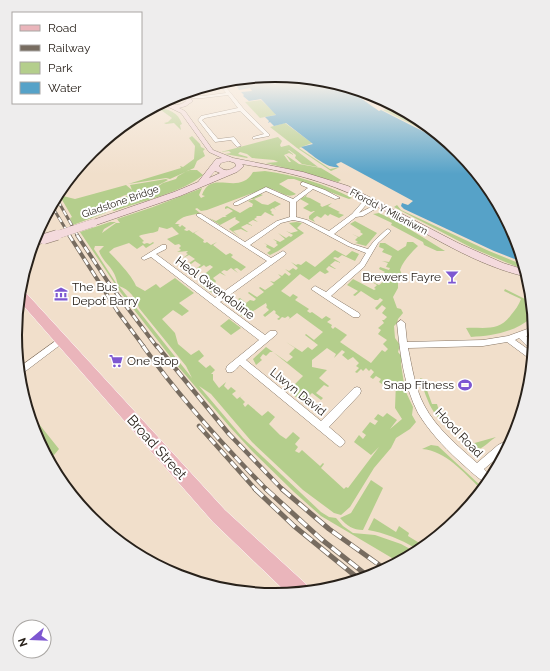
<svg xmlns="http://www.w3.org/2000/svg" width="550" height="671" font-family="Raleway,sans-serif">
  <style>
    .green { fill: #b4ce8c; fill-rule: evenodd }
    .water { fill: #56a2c8 }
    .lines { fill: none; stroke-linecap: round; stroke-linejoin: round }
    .street-casing { stroke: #867564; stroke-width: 1 }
    .secondary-casing { stroke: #867564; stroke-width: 1 }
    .primary-casing { stroke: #fff; stroke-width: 1 }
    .street { fill: #fff; fill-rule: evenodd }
    .secondary { fill: #f4dadd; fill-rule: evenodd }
    .primary { fill: #eab5bb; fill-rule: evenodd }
    .rail-far3-casing { stroke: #776c60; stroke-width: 3 }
    .rail-far2-casing { stroke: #776c60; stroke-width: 4 }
    .rail-far1-casing { stroke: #776c60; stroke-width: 4.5 }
    .rail-casing { stroke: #776c60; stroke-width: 5 }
    .rail-far3 { stroke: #fff; stroke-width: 2; stroke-dasharray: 5.5; stroke-linecap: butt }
    .rail-far2 { stroke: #fff; stroke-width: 2.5; stroke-dasharray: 7; stroke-linecap: butt }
    .rail-far1 { stroke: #fff; stroke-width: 3; stroke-dasharray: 8; stroke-linecap: butt }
    .rail { stroke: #fff; stroke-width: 3.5; stroke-dasharray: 11; stroke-linecap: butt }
    .secondary-bridge-far1-casing { stroke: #867564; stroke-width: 8; stroke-linecap: butt }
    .secondary-bridge-casing { stroke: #867564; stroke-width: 11; stroke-linecap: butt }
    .secondary-bridge-far1 { stroke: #f4dadd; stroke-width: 8 }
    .secondary-bridge { stroke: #f4dadd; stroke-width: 10 }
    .labels { text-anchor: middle; stroke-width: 4; stroke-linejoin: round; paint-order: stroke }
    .far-street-label { font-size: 10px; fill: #28211a; stroke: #fff }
    .poi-label { font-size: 12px; fill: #28211a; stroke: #fff; text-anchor: end }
    .street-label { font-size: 12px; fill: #28211a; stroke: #fff }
    .near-street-label { font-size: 14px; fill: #28211a; stroke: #fff }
    .rim { fill: none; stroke: #28211a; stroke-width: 2 }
  </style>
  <rect width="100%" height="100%" fill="#f1dfcb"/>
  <path class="green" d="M261,100L276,114L275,115L260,118L245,102Z
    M157,108C169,109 178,112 182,124L180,125L181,130L174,123L166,124L164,123L168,122L172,118L161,110H154Z
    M387,109L419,125L437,137L383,110Z
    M285,123L312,143L299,148L330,169L340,167L331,171L297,148L270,127Z
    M192,136L200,144L201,147L205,149L203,151L205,156L197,161L194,168L170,179L166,178L128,184L181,168L180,166L183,167L194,159L195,146L189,138Z
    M278,137L282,141L280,145L281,147L289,145L318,167L302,164L295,158L296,155L289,150H288L294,155L289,153L284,155L289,162H291L286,155L299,164L321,168L341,180L338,182L266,163L278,162L274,160L252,158L247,154L240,152L238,154L248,157L247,158L225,154L231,153L229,151L221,152Z
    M189,170H197L203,175C184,192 139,202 114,211L111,209C116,197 128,195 139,194L140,198L143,197L142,194L151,191L163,183L176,179L178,176Z
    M265,171C295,175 325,184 352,198L349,199L294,179H288L279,184L296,194C285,200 278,188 266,188L207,210L201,211L197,208L195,209L200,213C190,216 182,215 175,224H180L178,225L180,227L182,225L186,228L184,230L187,231L189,230L193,233L199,230L194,233L204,240L203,242L205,243L207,242L211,245L217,242L213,245L226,255L230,253L233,255L231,257L246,267L241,271L237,268L234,269L238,273L231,268L227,271L224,270L221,272L226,276L220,273L213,278L216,281L215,283L210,280L201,284L210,291L215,290L219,293C211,295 205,288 199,283L200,278L213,267L210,265L206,267L204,265L198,269L197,268L201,265L195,261L191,264L189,263L195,259L189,255L183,258L188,254L186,253L188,251L177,252L181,250L179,248L181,246L179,244L175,245L167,239L179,234L172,227L167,229L159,227L158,231C151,234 145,233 139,236L144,241L142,242L144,244L147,243L150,244L153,242L154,243L146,248L143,245L137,249L129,243L114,248L109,252C117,260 133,277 136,286L145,291L156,284L160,288L175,278L194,293L179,303L189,311L182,316L173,310L162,319L175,333L178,344L191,355L199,350L204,356L198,361L206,368L210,365L215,370L211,374H213V380L219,388L226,382L224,386L228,390L231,387L236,391L232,394L237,399L244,394L240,397L245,402L243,404L245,407L248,404L262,416L268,411L275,417L269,424L280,435L286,439L293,432L300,438L295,444L298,447L295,451L299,453L302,450L320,466L323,463L324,464L321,468L344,489L346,487L348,488L379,447L371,455L354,442L359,435L363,439L366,435L362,432L370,422L375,425L378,421L374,419L378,414L383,417L387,413L397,420L390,429L402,419L395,408L396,382L389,389L379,382L381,379L376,376L373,379L370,377L374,372L371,369L369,371L366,368L363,371L361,369L357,373L355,372L359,368L356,366L359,363L353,357L348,360L342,355L345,352L342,350L334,358L336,354L327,348L312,360V367L327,370L319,378L329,386L328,387L324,385L316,393L323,398L321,400L312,393L304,401H301L288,391L303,376L273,352H270L266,356L263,354L260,358L262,360L256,365L253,359L266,347L287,362L293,357L289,354L295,348L286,342L302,352L308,347L312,350L318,345L305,335L306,334L314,340L323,332L297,313L288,320L290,318L288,316L285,318L282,317L279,320L277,319L280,317L275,313L276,312L274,310L265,317L263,315L269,310L266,307L267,306L266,303L244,317L240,315L245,311L242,308L246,305L238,299L240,298L246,303L250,300L254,301L256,299L248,293L249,292L257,297L264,292L259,288L260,287L265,290L274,284L270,281L274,282L281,277L278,274L282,276L285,273L289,276L291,274L285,269L289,271L293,268L296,270L298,268L291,262L296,265L298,264L301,265L306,261L315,267L335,250L346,256L352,251L359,254L355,261L342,255L338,258L335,257L333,258L341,263L335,261L330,265L336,269H335L329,266L326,269L329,272L325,274L320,271L309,280L300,274L281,291L290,297L293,294L298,297L295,300L309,309L307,311L310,313L312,312L322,319L326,316L331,319L327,322L332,325L331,327L333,329L335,327L347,335L340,342L371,363L382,350L385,352L388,349L383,344L387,340L378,334L381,330L378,328L384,323L382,320H384L387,317L382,313L386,308L382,305L377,310L375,308L383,300L380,298L378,300H375L361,291L355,296L353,295L358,291L347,285L353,279L374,290L376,289L374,288L377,285L368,280L379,285L384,281L374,275L379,277L385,272L379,269L380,267L389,270L390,268L386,267L388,263L382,261L389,262L392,256L382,252L384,249L379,247L380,243H385L398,251L406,246L407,242H413L418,246C411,253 403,261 400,270L404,279L398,280V288L393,297L397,308L401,309L403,313L398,319L397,323L394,326L395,338L400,345L398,352L402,357L401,364L405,390L413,407L412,415L416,422L410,429L396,438L391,448L374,468L350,507L341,515L334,513L303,490L252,442L211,394L199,386L243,438L321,512L329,517L336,518L343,526L353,533L375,535L401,544L412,550L397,561L321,516L294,492L252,451L229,426L176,364L121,293L80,232L110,222H116L104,229L102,233L116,223H120L117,219L153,207L202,188L199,195L201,198L205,196L202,195C211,168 239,197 253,172ZM95,246H104L99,251C104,265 115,266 118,286L94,249ZM119,286C129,289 136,298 139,308L186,366L192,378Z
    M166,179L168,180L149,190L125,195L114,200L109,210L105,213L73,225L70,218L72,217L61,198L63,196L75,199L126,185L132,190L130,185Z
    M260,194L263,195L254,199L262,204L268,205L275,201L281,204L274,208L276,210L273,208L270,210L272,212L271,213L274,215L273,216L265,212L261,216H256L257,217L254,219L258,222L253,220L248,223L253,226L247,224L241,227L248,232H247L241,229L233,231L240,237L229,229L240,222L235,219L236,218L235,217L220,225L209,218L216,221L223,217H227L225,216L233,211L228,208L225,209V207L227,206L240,213L250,207H252L253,204L248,201L254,199H250L249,197Z
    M307,195L306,197L310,198L321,204L320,205L322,207L332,203L328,206L340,212L338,213L344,215L339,218L330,214L328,216L325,214L321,218L317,216L313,219L315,222L309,219V216L315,211H314L311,212L303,208L309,204L300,199Z
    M397,205L401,210L489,251L521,264L522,269L472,248L394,207Z
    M379,213L398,222L445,251H437L424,245L423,242L391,225L392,223L373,214Z
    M355,221L377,233L366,246L355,243L358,242L355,240L358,237L352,234L359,237L363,234L360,232L361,231L350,224Z
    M296,222L302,223L297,228L304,233L278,251L270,255L267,253L271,250L266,247L267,245L264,243L274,248L278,245L276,243L277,242L273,239L280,242L285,239L278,233L286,238L289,236L291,237L293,235L286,231L291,233L298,231L289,223Z
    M505,289L527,300L531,318C515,332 492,336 471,337L466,328C485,327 499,332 511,315C515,310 519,305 521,299L504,291Z
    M229,319L241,328L231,335L220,326Z
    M420,378L423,379L432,404H437C439,413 445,418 447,426C431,414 426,397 420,378Z
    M31,414L59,449L54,455L48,454L35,435Z
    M496,437C481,447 479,457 464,441L471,444Z
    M431,445L438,446L481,486L480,488C463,472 446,451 422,449Z
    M371,480L383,488L363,530C353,530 347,526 340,518L351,513Z
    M374,518L396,532L399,526L409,533L408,536L421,544L415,548C400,539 385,533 368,530Z"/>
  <path class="water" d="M253,80H297L349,90L379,111L381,110L446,143L459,152L515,236L520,261L494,251L404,209L401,206L402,203L408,205L413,201L341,162L336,164L339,167C326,169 312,154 301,147L313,144L286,123L274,126L270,122L268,123L269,121L265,117L276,115L261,99L249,101L243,96L244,95L241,92L252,91L250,88L239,90L235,83Z"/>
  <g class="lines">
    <g class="street-casing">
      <path id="street" d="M221,86H225L243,108L269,134V136L253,139V137L264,134L240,111L205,118L202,120L218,139L234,137L241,146L237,147L231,140L215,142L198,120L201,116L238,108L228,95L203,98H185L183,97L185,96H203L226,93Z
        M163,104H168V105L166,106H160Z
        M303,182L325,190L340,198L335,199L313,189L296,202V217L307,220L329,231L352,214L366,198L371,199L359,213L379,203L382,205L363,216L356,217L334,234L352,244L368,249L374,241L386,230L388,229L391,231L378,243L364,267L331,296L359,313L360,315L359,317H353L311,289L315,286L326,292L360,263L366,253L348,246L303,222L293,220L281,223L250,245L271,258L283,251L286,253L285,255L220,302L265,335L270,331H276L277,333L276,335L246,360L321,421L354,388L357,387L360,388L361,391L360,394L329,427L343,439L345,442L343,445L340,447L337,445L240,365C236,369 233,374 227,372L226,369L227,366L259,340L151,257L144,260L141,258L162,245H166V249L156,254L215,298L267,261L197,216V214H201L245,242L277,221L290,217V202L266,191L238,205H234V203L266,187L293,199L308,188L301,185V183Z
        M401,320L405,323L407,342L483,340L508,336L530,328H533L535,334L526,336L534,343L532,351L519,338L515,340L532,352L530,359L507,342L483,346L408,348C412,367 415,388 424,405C436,428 458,446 477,463L498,445L508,440L511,441L504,452L484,469L489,474L484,482C475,476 466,467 458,460C443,446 429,431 418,413C404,386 400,353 397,323Z
        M61,337L64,338L65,340L64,342L23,373L21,366Z"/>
    </g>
    <g class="secondary-casing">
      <path id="secondary" d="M176,95C183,94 188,96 193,101L186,106L179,108L185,111L213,150L233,158L303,172L348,186L458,243L503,263L522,269L523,276C466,262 417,226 364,200C326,181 285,171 242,164L244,166L237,172L180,196L96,225H90L89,223L90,221L174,192L198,182L216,159L222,158L209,152L181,113L162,104L166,102C173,106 180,106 186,101L183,99L173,97ZM229,161L235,163L236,166C230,171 224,172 219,166L221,163ZM215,171L220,173L209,178Z
        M44,236L48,239L47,241L33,247L34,240Z"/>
    </g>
    <g class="primary-casing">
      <path id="primary" d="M23,293L27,294L225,510L306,584L308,589L287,593L213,522L21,303Z"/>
    </g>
    <use href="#street" class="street"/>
    <use href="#secondary" class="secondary"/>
    <use href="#primary" class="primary"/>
    <g class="rail-far3-casing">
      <path id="rail-far3" d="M58,201L78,236
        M53,208L70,236"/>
    </g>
    <g class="rail-far2-casing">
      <path id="rail-far2" d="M69,235L118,312L144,347
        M77,235L108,282L157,347"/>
    </g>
    <g class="rail-far1-casing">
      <path id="rail-far1" d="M143,346C180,398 223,445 267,490
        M157,346L229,434L283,490
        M199,426L256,490"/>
    </g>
    <g class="rail-casing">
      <path id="rail" d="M255,489L294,526L359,579
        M266,489L321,539L369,577
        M282,489L329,529L385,569"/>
    </g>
    <use href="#rail-far3" class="rail-far3"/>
    <use href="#rail-far2" class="rail-far2"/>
    <use href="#rail-far1" class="rail-far1"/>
    <use href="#rail" class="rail"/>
    <g class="secondary-bridge-far1-casing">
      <path id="secondary-bridge-far1" d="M54,236L93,223"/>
    </g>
    <g class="secondary-bridge-casing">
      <path id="secondary-bridge" d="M44,239L57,235"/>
    </g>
    <use href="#secondary-bridge-far1" class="secondary-bridge-far1"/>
    <use href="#secondary-bridge" class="secondary-bridge"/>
  </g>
  <linearGradient id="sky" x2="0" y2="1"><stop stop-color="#6daddb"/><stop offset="0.46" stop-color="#f9f1e8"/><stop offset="1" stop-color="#f9f1e8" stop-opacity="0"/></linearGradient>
  <rect width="550" height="174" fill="url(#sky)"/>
  <defs>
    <g id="bar-bare" transform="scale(1.08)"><path d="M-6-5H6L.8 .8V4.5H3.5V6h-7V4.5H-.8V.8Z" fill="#7d57d1" stroke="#fff" stroke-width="2.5" paint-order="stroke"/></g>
    <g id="museum-bare" transform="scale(1.08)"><path d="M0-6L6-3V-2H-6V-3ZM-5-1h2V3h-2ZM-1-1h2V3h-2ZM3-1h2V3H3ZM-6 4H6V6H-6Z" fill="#7d57d1" stroke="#fff" stroke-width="2.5" paint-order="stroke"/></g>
    <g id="supermarket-bare" transform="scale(1.08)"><path d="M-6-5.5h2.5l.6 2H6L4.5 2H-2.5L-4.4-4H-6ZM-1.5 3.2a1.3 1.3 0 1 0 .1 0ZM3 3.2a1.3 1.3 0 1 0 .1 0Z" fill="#7d57d1" stroke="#fff" stroke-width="2.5" paint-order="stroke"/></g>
    <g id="stadium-bare" transform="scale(1.08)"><path d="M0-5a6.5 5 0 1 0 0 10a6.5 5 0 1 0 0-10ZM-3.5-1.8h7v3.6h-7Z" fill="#7d57d1" stroke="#fff" stroke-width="2.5" paint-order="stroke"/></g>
  </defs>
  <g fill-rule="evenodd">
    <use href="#bar-bare" x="452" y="277"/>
    <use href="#museum-bare" x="61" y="294"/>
    <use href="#supermarket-bare" x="116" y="361"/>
    <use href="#stadium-bare" x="465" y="385"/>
  </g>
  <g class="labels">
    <g class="far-street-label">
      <text transform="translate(120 201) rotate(-19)" y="4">Gladstone Bridge</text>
      <text transform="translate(389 211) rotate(28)" y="4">Ffordd Y Mileniwm</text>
    </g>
    <g class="poi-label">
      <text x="441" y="281">Brewers Fayre</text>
      <text x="72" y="291" text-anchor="start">The Bus<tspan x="72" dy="14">Depot Barry</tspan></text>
      <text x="127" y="365" text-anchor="start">One Stop</text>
      <text x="454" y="389">Snap Fitness</text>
    </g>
    <g class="street-label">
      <text transform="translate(215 288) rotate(37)" y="4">Heol Gwendoline</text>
      <text transform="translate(298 392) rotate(39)" y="4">Llwyn David</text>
      <text transform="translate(459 433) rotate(46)" y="4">Hood Road</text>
    </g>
    <g class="near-street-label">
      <text transform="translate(157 447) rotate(48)" y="5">Broad Street</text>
    </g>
  </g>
  <path d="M0 0H550V671H0ZM22 335a253 253 0 1 1 506 0a253 253 0 1 1-506 0Z" fill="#eeeded" fill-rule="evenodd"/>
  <path class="rim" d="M22 335a253 253 0 1 1 506 0a253 253 0 1 1-506 0Z"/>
  <rect x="12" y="12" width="130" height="92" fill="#ffffff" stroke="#a9a6a3"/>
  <rect x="20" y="25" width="20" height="6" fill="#eab5bb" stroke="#a9a6a3"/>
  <text x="48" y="32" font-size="12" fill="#28211a">Road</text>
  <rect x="20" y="45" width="20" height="6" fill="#776c60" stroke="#a9a6a3"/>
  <text x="48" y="52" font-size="12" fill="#28211a">Railway</text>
  <rect x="20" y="62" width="20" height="12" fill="#b4ce8c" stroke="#a9a6a3"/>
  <text x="48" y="72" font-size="12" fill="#28211a">Park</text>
  <rect x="20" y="82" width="20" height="12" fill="#56a2c8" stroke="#a9a6a3"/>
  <text x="48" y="92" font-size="12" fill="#28211a">Water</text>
  <g transform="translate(32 639) rotate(251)"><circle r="19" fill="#ffffff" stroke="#a9a6a3"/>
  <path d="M0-3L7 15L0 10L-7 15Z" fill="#7d57d1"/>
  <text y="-6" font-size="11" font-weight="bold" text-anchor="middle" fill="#28211a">N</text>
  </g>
</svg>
